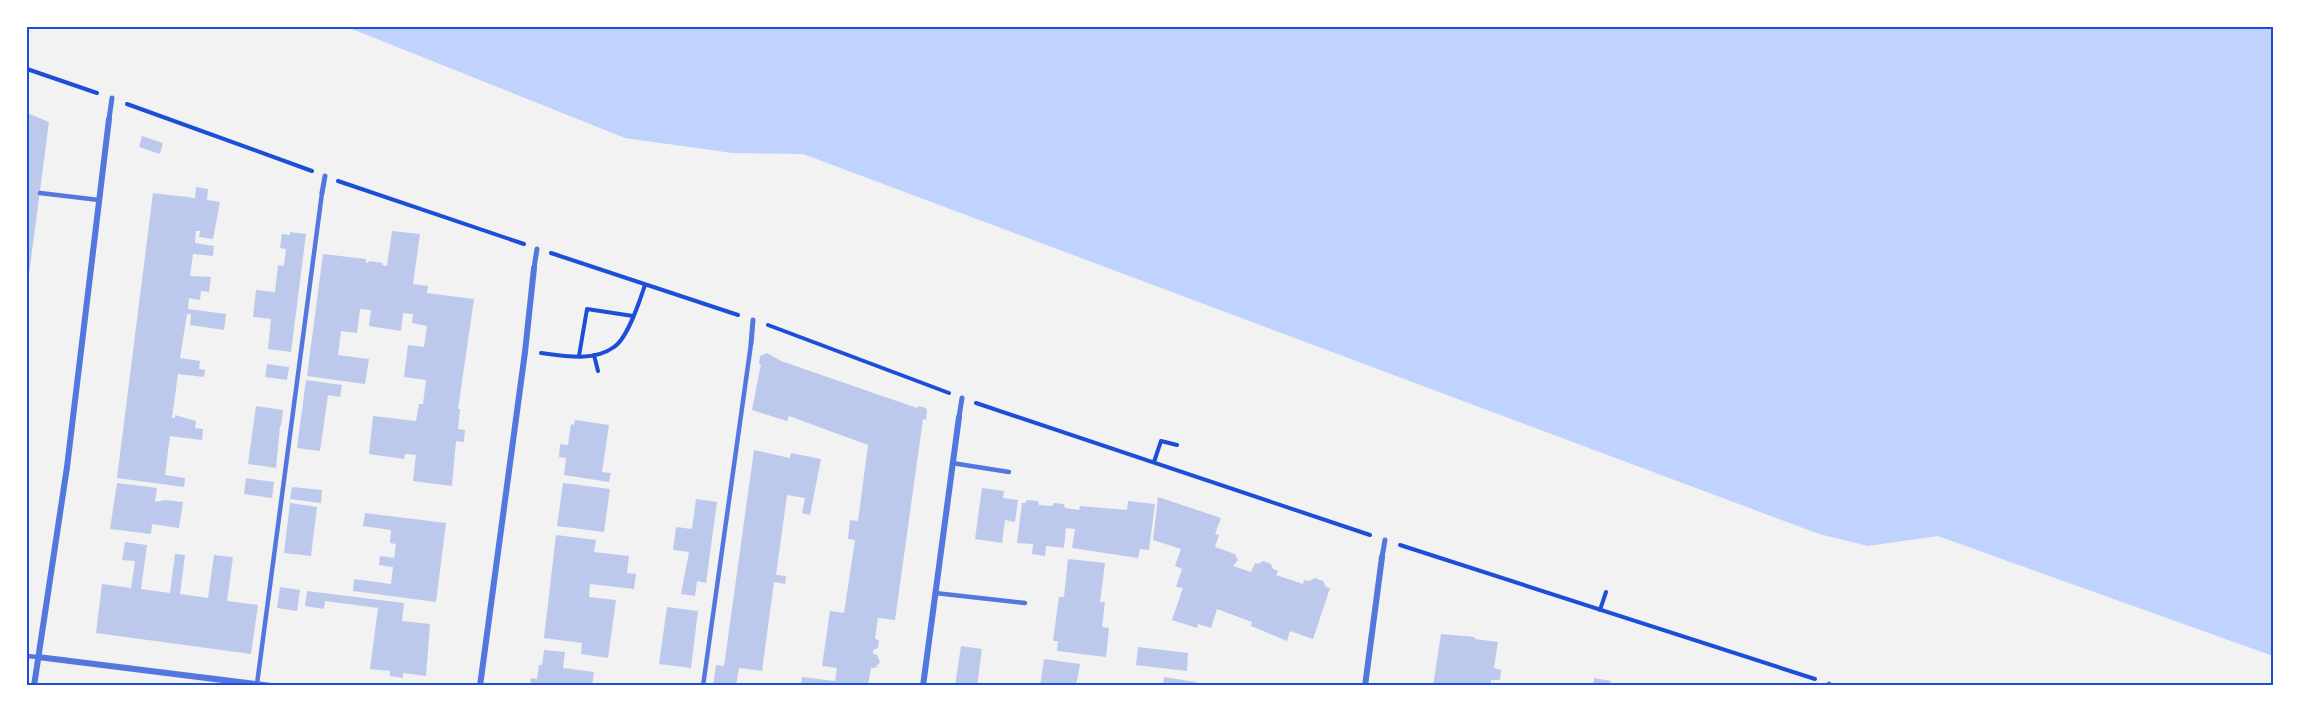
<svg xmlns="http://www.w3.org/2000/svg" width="2300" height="713" font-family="'PT Sans',sans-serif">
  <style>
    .water { fill: #bfd3fe }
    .building { fill: #bdc9ec }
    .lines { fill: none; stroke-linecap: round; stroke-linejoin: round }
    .path { stroke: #1d4ed8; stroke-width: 4 }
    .service { stroke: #5277de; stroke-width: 4.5 }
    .pedestrian { stroke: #5277de; stroke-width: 5 }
    .minor { stroke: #5277de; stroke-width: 6 }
    .neatline { fill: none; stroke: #1d4ed8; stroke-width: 2 }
  </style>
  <rect width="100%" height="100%" fill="#f2f2f2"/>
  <path class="water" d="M347,27H2273V656L1938,536L1868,546L1819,534L803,154L732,153L625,138Z"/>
  <path class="building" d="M27,113L49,122L28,282H27Z
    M142,136L163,143L160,154L139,147Z
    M196,187L208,189L207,200L220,202L213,239L199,237L200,231H196L195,243L214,246L213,256L193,254L190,276L211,277L209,292L201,291L200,300L189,298L188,309L226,314L224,330L190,325L191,314H187L180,358L200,361L199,369L205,370L204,377L178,374L172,418H175V415L196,421L195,428L203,429L202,440L170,436L165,475L185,478L184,487L117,478L153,193L195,198Z
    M392,231L420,234L413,284L428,286L427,293L474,299L458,409H460L458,429L465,430L464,442L456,441L452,486L413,481L416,455L405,454L404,459L369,454L373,416L416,421L419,404H423L426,380L404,377L408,345L424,347L427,326L412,323L413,314L403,313L401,331L369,326L371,310L360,309L357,333L341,331L338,355L369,359L365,384L307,376L323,254L366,259V263H368L369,261L383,263L382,265L387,266Z
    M290,232L306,234L291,352L268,349L271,319L253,317L256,290L275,292L278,265L284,266L286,249L280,248L282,234L290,235Z
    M767,353L781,361L917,408L918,406L926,408L927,411L926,420L923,419L895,620L878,618L875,638L879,641L878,648L873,650V654L877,655L880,662L875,668H871L868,686H801L802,677L835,681L837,668L822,666L830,611L844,613L855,540L848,539L850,520L858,521L868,445L789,416L787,421L752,410L761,364H759L760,356Z
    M267,364L289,367L287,380L265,377Z
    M306,380L342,385L340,397L328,395L320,451L297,448Z
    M256,406L283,410L281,426H280L276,468L248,464Z
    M575,420L609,425L602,472L611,473L609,482L564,475L566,458L559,457L560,444L568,445L571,424L574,425Z
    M754,450L790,458L791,453L821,459L810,515L802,513L805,498L787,495L776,575L786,576L785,584L774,582L762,671L739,668L736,686H713L716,665L724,666Z
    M246,478L274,482L272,498L244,494Z
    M117,483L157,488L155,502L165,500L183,502L179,528L152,524L151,534L110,529Z
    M563,483L610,489L604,532L557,526Z
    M292,487L322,490L321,503L290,499Z
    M982,488L1004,491L1003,498L1018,500L1015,522L1005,520L1002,543L975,539Z
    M1158,497L1221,518L1215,534L1219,535L1215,547L1235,554L1238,560L1233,566L1251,572L1255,563L1258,564L1263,561L1271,564L1273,569L1278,571L1276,575L1303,584L1304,580L1309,581L1315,578L1323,581L1326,587L1330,588L1313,639L1290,631L1287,641L1251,626L1252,622L1217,609L1211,628L1198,624L1197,628L1172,620L1183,588L1176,587L1182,569L1175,566L1181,549L1153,540Z
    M696,499L717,502L706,583L697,581L695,596L681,594L689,552L673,550L676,527L692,529Z
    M1027,500L1038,501L1039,505L1052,506L1054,503L1064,504L1065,508L1079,510L1080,506L1127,510L1128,501L1155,504L1149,550L1140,549L1138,558L1072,548L1075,529L1066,528L1064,548L1046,546L1045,556L1032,554L1033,544L1017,543L1022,503H1025Z
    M290,503L317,507L311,556L284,553Z
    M365,513L446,523L436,602L353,591L354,579L391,584L393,567L379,565L380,556L394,558L396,544L390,543L391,530L363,526Z
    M556,535L596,540L594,552L629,556L627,573L636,574L634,589L590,584L589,597L616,600L608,658L581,654L582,643L544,638Z
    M125,542L147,545L141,589L170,593L175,554L185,555L180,594L208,598L214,555L233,557L227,601L258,605L251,654L96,633L102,584L131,588L135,561L122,560Z
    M1068,559L1105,563L1100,602H1105L1102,627L1109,628L1106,657L1057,651L1058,641H1053L1059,597H1064Z
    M280,587L300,590L297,611L277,608Z
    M307,591L404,603L402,621L430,624L426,676L403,673V678L390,676V671L370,669L378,608L325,601L324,609L305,606Z
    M667,607L698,611L691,668L659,664Z
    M1441,634L1475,637V639L1498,642L1494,668L1501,670L1500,680H1491V684L1496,686H1433Z
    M961,646L982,649L977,686H955Z
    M1138,647L1188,653L1187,671L1136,665Z
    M544,650L565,652L563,668L594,672L592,686H530L531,678L537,679L539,665H542Z
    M1044,659L1080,664L1076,686H1040Z
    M1164,677L1196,682L1195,686H1163Z
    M1594,678L1611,681L1610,684L1615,686H1593Z"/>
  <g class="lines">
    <path class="path" d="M27,69L97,93
      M127,104L312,171
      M338,181L524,244
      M551,253L738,315
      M768,325L949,393
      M541,353C563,356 594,362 614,347C628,338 640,300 645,285
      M594,355L598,371
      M579,356L587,309L633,316
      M976,403L1370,535
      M1154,462L1161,441L1177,445
      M1400,545L1815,679
      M1600,610L1606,592"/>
    <path class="service" d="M40,193L99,200
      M952,463L1009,472
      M935,593L1025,603
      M27,656L38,657
      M257,684L322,193
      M703,686L751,344"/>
    <path class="pedestrian" d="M109,119L112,98
      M322,193L325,176
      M534,268L537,249
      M751,344L753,320
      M959,417L962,398
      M1382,557L1385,540
      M1828,686L1829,684"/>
    <path class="minor" d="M38,657L271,686
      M34,686L67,467L109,119
      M480,686L525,352L534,268
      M923,686L959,417
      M1365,686L1382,557"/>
  </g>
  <rect width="2300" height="713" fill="none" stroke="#ffffff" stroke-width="57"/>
  <rect x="28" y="28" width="2244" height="656" class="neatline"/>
</svg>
